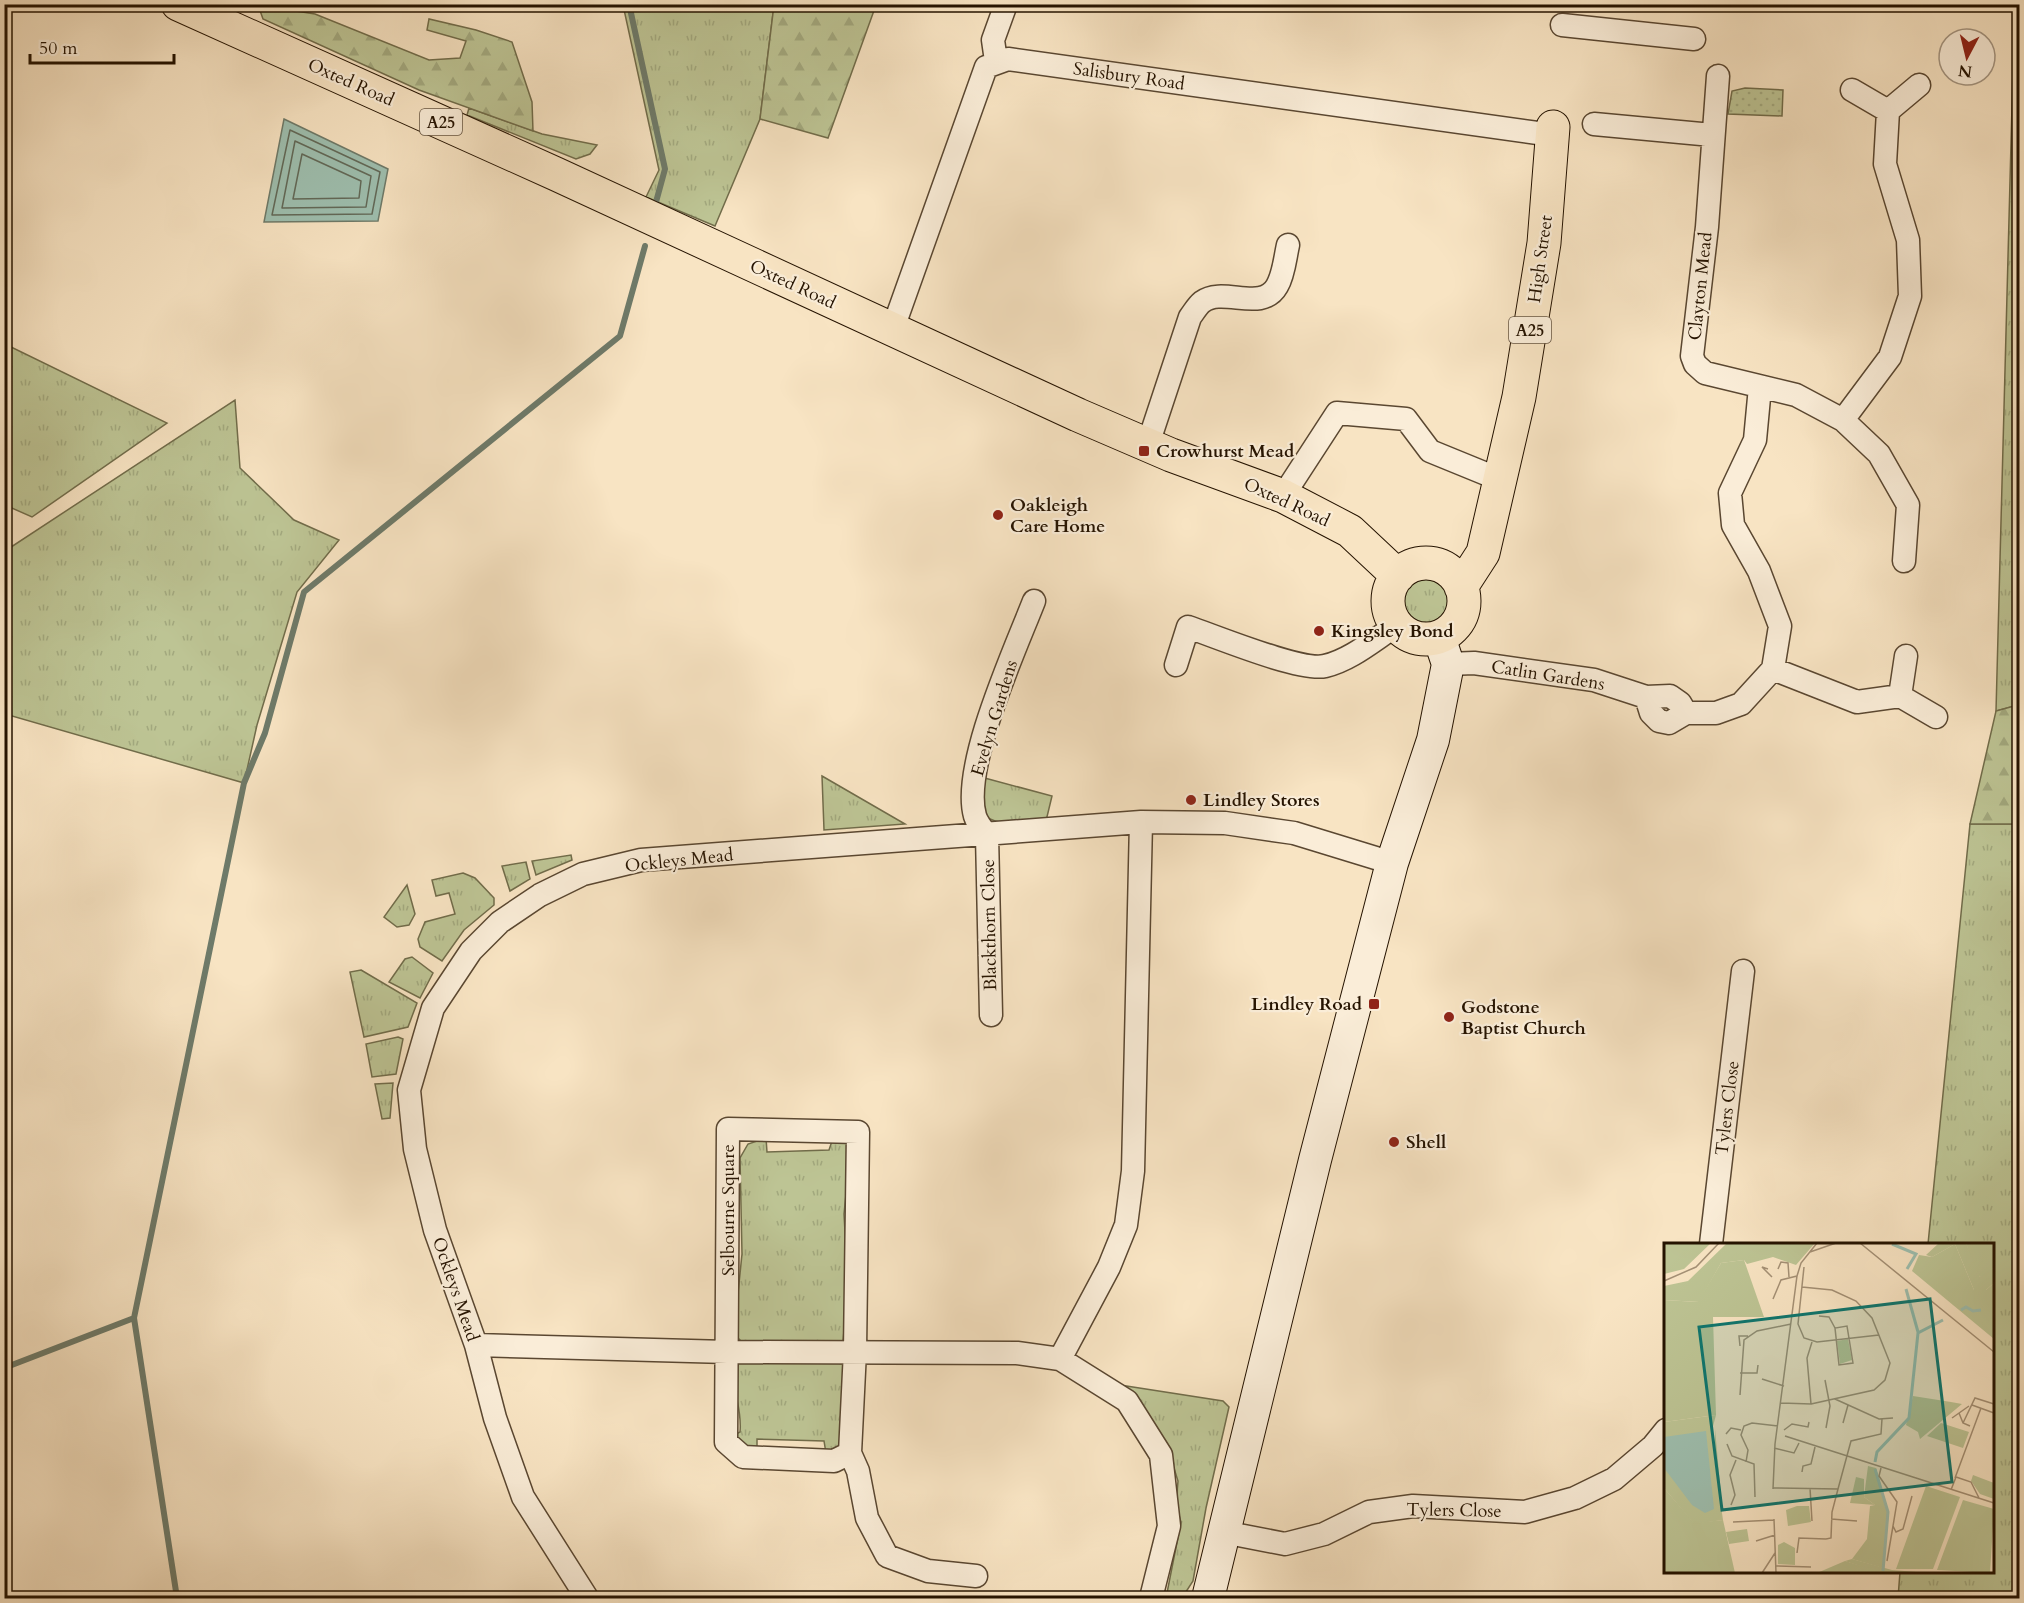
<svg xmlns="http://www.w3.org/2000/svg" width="2024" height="1603" font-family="Cardo,serif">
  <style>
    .grass { fill: url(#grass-tufts); stroke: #716c4a; stroke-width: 1.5 }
    .forest { fill: url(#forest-firs); stroke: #716c4a; stroke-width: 1.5 }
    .park { fill: url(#park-dots); stroke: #716c4a; stroke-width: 1.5 }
    .water { fill: #9ebfaf; stroke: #6e7a69; stroke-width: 1.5 }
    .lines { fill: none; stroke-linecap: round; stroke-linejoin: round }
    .shore { stroke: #626958; stroke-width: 1.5 }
    .stream { stroke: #6e7a69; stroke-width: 6 }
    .street-casing { stroke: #5a4731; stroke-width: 25 }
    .secondary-casing { stroke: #251300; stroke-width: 34 }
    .primary-casing { stroke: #251300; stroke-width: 35 }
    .street { stroke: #faedd8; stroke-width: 22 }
    .secondary { stroke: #faedd8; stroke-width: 32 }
    .primary { stroke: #f8e4c3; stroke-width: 33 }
    .poi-dot { fill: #8f2418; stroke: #faedd8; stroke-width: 2 }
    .labels { text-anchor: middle; stroke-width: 4.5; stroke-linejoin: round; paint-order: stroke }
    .shield { fill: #faedd8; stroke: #655441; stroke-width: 1.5 }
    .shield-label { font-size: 16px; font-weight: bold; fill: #251300 }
    .street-label { font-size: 18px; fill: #251300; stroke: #faedd8 }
    .poi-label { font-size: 18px; font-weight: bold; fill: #251300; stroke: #faedd8; text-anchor: start }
    .inset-river { fill: none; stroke: #9ebfaf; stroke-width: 3 }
    .inset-road { fill: none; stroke: #a49075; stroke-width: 1.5 }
    .view { fill: #0f766e; fill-opacity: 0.15; stroke: #0f766e; stroke-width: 3 }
    .inset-edge { fill: none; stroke: #251300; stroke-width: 3 }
  </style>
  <defs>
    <pattern id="grass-tufts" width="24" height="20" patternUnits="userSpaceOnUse" patternTransform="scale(1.5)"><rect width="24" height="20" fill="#bdc494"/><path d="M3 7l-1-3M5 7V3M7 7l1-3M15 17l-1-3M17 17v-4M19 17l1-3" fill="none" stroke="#a2a87e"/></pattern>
    <pattern id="forest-firs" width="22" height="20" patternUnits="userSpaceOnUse" patternTransform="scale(1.5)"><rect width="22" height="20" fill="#bdc494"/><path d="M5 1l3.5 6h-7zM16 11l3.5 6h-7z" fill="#a2a87e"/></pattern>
    <pattern id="park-dots" width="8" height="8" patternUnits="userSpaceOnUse" patternTransform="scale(1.5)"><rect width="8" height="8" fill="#bdc494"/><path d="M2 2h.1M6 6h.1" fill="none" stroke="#a2a87e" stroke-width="1.8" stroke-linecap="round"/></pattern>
  </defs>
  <rect width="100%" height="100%" fill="#f8e4c3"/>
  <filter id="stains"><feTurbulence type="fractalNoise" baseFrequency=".00333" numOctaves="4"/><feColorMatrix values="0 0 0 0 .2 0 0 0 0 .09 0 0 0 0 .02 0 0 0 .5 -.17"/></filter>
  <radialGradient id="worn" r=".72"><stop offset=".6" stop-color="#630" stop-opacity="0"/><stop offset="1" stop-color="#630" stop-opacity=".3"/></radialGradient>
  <path class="grass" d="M623,5H774L760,119L715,226L646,197L659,170Z
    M2014,30H2019V684L2018,705L1996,711Z
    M469,108L542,134L597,145L590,154L576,159L467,115Z
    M4,344H5L167,423L32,517L5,505Z
    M235,400L240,468L294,520L339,540L297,592L257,725L244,783L5,714V551Z
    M1400 600a26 26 0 1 1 52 0a26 26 0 1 1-52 0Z
    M822,776L905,824L824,830Z
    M981,777L1052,796L1046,821C1030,821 988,829 983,811C980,801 982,787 981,777Z
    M1970,824H2019V1598H1898L1900,1572H1992V1244H1928Z
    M571,855L572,860L536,875L532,861Z
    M526,862L530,879L510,891L502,866Z
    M463,873L475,878L494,898V905L464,930L442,961L420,947L418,939L425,922L455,914L449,893L436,896L432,880Z
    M407,885L415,914L409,925L397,927L384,917Z
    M412,957L433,973L420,998L389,982L405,959Z
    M361,970L417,1003L408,1027L364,1037L350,972Z
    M398,1037L403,1039L396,1074L372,1077L366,1044Z
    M393,1083L390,1118L382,1119L375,1084Z
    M766,1138L767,1152L829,1150L833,1138L845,1140L851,1146L844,1214L848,1285L843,1342L745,1345L737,1337L736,1313L742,1254L740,1158L748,1144Z
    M753,1356L847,1364L840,1448L826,1453L824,1441L757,1439V1450L737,1444L736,1434L740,1432C743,1402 726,1385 739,1358Z
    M1120,1385L1223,1401L1229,1407L1206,1508L1193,1581L1182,1598H1166L1181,1522L1176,1505L1178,1481L1169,1452Z"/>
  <path class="forest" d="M258,5L315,14L429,60L460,58L466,41L427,30L429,19L476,30L512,42L532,102L533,131L419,90L263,19Z
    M774,5H876L828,138L760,119Z
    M2019,684V824H1970L1996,711L2018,705Z"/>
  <path class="park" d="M1745,88L1783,90L1782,116L1728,114L1732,91Z"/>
  <path class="water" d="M284,119L388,169L378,221L264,222Z"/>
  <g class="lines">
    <path class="shore" d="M290,130L380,172L372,214L272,215Z
      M295,141L371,176L366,207L282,208Z
      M302,154L361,181L359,198L293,199Z"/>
    <path class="stream" d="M629,4L665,169L656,202
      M134,1318L177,1598
      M4,1368L134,1318L244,783L265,733L304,592L620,336L645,246"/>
    <g class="street-casing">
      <path id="street" d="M1562,25L1694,39
        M996,61L993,40L1006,4
        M1718,76L1707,227L1692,356L1695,364L1705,373L1796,395L1843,420L1879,454L1908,505L1904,561
        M1852,90L1888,111
        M1594,124L1712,135
        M892,331L986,67L1008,59L1552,135
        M1843,420L1890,357L1910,296L1908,240L1885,164L1888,111L1919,85
        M1148,444L1190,317C1194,312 1197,306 1202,302C1223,286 1262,313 1277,286C1284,274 1285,258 1288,245
        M1283,496L1337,413L1406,419L1430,451L1501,480
        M1448,664L1474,663L1594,680L1646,697L1670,696L1680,703L1686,713
        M1176,665L1188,627C1215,636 1301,672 1325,666C1351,660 1375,639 1397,625
        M1773,669L1857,702L1900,696L1906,656
        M1900,696L1936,717
        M1646,697L1651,713L1659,721L1669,723L1686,713H1716L1741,704L1773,669L1780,626L1759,571L1733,525L1730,493L1755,440L1760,387
        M991,1015L987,835C983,830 977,823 975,816C961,767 1015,650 1034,601
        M728,1129L858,1132L855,1351L850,1453L834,1461L743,1457L726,1442Z
        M1711,1244L1743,971
        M476,1345L727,1352L1017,1353L1060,1359L1127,1401L1161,1455L1169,1526L1151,1598
        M1060,1359L1109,1267L1126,1225L1133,1171L1141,822L1225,823L1294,833L1392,863
        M850,1453L858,1471L867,1518L887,1556L928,1571L976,1576
        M1223,1532L1285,1544L1324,1534L1369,1512L1413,1506L1525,1512L1575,1498L1614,1479L1653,1446L1666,1430
        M587,1598L523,1497L495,1418L476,1345L435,1230L415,1149L409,1090L433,1008L471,951L500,922L540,895L583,874L641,860L1141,822"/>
    </g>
    <g class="secondary-casing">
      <path id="secondary" d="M1208,1598L1315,1160L1392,863L1433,740L1448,664L1439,637"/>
    </g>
    <g class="primary-casing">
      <path id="primary" d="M178,4L556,174L1078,415L1171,455L1283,496L1350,531L1398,576
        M1388 601a38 38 0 1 1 76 0a38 38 0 1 1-76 0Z
        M1461,587L1483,553L1519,397L1544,243L1553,127"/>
    </g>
    <use href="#street" class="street"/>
    <use href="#secondary" class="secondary"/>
    <use href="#primary" class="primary"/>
  </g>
  <g class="poi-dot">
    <rect x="1138" y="445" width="12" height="12" rx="3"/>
    <circle cx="998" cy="515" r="6"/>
    <circle cx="1319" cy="631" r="6"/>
    <circle cx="1191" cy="800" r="6"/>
    <rect x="1368" y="998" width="12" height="12" rx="3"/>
    <circle cx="1449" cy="1017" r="6"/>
    <circle cx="1394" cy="1142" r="6"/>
  </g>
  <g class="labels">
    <g class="shield">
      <rect x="420" y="109" width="42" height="26" rx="4.5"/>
      <rect x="1509" y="317" width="42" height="26" rx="4.5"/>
    </g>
    <g class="shield-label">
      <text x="441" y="128">A25</text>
      <text x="1530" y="336">A25</text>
    </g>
    <g class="street-label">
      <text transform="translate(1129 76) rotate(8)" y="6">Salisbury Road</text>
      <text transform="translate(351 82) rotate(24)" y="6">Oxted Road</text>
      <text transform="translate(1540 259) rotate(-82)" y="6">High Street</text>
      <text transform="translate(793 284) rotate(25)" y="6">Oxted Road</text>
      <text transform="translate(1700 286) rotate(-84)" y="6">Clayton Mead</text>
      <text transform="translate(1287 502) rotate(25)" y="6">Oxted Road</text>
      <text transform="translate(1548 675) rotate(9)" y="6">Catlin Gardens</text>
      <text transform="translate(994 718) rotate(-73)" y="6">Evelyn Gardens</text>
      <text transform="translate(679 860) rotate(-6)" y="6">Ockleys Mead</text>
      <text transform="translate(989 925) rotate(-91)" y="6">Blackthorn Close</text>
      <text transform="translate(1727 1108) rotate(-83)" y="6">Tylers Close</text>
      <text transform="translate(728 1210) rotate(-90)" y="6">Selbourne Square</text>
      <text transform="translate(456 1289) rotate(71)" y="6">Ockleys Mead</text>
      <text transform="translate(1454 1510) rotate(1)" y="6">Tylers Close</text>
    </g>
    <g class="poi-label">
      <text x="1156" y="457">Crowhurst Mead</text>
      <text x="1010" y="511">Oakleigh<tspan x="1010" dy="21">Care Home</tspan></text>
      <text x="1331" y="637">Kingsley Bond</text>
      <text x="1203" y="806">Lindley Stores</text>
      <text x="1362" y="1010" text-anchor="end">Lindley Road</text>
      <text x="1461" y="1013">Godstone<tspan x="1461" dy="21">Baptist Church</tspan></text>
      <text x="1406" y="1148">Shell</text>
    </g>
  </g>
  <g transform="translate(1664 1243)">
    <rect width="330" height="330" fill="#f8e4c3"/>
    <path d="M0,0H47L20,26L0,31ZM302,0H330V24L320,33L316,34L310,25ZM291,1L310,47H322L330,40V96L248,28L255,12L268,14ZM80,17L100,74H49L52,172L0,179V57L34,59L57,20ZM184,96L188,117L176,121L173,98ZM249,153L287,159L298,161L256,196L254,189L242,182ZM277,180L305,189L299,205L263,193ZM51,186L58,263L56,264L51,221ZM204,223L212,225L225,270L219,325L188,316L203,296L206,263L211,262L200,254ZM309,232L330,240V256L316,251L307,238ZM262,243L296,254L269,326H232ZM0,245L30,280L59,277L71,330H0ZM299,257L330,266L326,330L273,327Z" fill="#bdc494"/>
    <path d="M63,0H151L132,22L109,14L83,21L80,17L57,20L35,59L0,57V43L24,38ZM275,0H302L316,34L330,24V40L322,47H310L291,1L268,14L262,12ZM52,172L48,187L51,221L59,277L30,281L0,245V179ZM192,234L200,236V254L211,262L186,260ZM188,316L228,327L265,330H189L196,323L181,318Z" fill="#bdc494"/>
    <path d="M133,263H145L147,279L124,283L122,267ZM83,286L85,298L65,301L62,289ZM120,299L131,305V322L114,321V302ZM181,318L218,329L229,330H153Z" fill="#bdc494"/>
    <path d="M42,188L50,266L41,270L28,262L0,225V194Z" fill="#9ebfaf"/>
    <path class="inset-river" d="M228,1L252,11L243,26M242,46L254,89M297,67L302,64L309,68L317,67M211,219L213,209L245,175L254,90L279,77M211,226L224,269L219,328"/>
    <path class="inset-road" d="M196,0L330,109M146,9L172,0M140,24L134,81L140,95L153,99L215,92M104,26L98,24L108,34M114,26L117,19L124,20L125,34M0,38L32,24L55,0M138,44L168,47L192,58L208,75L226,120L221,137L210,147L147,161M109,56L117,37L133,33M155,73L165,74L171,85M183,83L189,120L175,122L171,85ZM76,103L75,93H84M76,130H93L94,122M98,136L120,143M161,137L166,163L162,185M76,152L80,97L93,88L127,81M171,156L215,176L229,175M117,160L147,161L143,115L148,99M308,162L330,170M295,170L299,180L306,183M288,175L305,163M179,180L184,162M299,180L311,155L330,161M120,187L128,181L144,184L145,179M62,191L67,185L77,187M121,193L330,260M63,201L68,213L90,221L91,254M110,205L130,210L135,200M82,219L84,207L77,192L80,183L88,180L114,183M217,225L215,233L233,259L229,283L232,289L239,286L248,253M138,229L139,223L147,221L151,204M291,235L317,165M109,245L174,246L187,198L217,191L218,176M146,245L148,278M109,246L111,201L133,33L137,20L153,0M287,247L292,234L307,239L315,255M67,262L71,252L66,232L72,217M110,276L112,330M167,276L193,278M69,279L110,277M162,296L167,295L168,269L174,246M92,298L111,292M133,310L135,295L162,296M223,318L229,283M112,323L147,324M98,330L111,310"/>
    <path class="view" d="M266,56L288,239L58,267L35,84Z"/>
    <rect width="330" height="330" class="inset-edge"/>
  </g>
  <rect width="2024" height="1603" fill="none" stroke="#f8e4c3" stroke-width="24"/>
  <rect x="6" y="6" width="2012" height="1591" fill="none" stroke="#251300" stroke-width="3"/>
  <rect x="12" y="12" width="2000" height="1579" fill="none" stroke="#251300" stroke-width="1.5"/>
  <g transform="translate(1967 57) rotate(187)"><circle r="28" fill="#faedd8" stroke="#a59682" stroke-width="1.5"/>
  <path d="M0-4.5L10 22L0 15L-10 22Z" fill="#8f2418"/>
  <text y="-9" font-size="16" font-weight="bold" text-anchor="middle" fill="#251300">N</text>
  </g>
  <path d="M30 54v9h144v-9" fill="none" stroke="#251300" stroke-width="3"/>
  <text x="39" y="54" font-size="18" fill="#251300" stroke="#faedd8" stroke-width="4.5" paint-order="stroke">50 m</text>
  <rect width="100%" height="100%" filter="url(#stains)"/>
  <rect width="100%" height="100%" fill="url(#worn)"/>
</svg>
